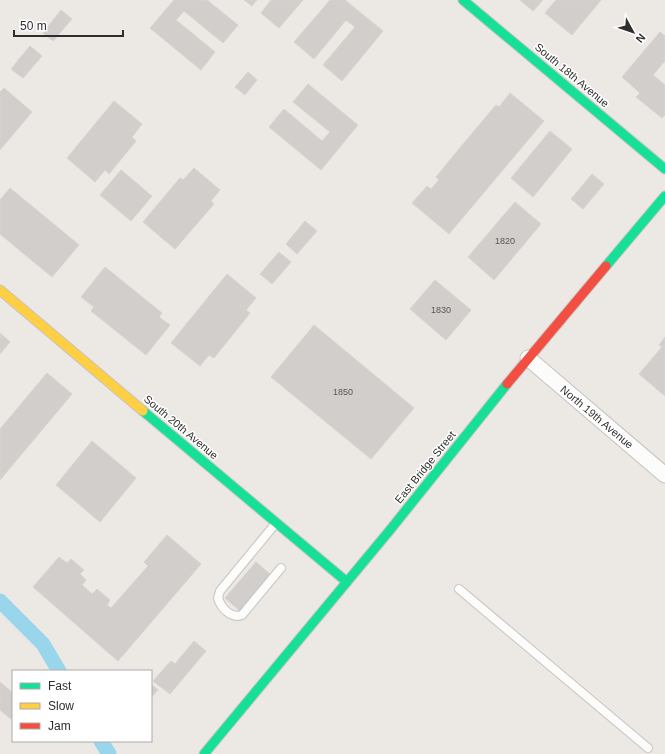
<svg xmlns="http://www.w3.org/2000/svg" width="665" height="754" font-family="Arial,sans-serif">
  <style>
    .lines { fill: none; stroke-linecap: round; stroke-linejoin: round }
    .canal { stroke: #99d6ec; stroke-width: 15 }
    .building { fill: #d1cecb; stroke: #d7d4d0 }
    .lane-casing { stroke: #c5c4c5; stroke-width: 10 }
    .street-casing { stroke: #c5c4c5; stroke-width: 17 }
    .fast-casing { stroke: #c5c4c5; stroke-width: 11 }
    .slow-casing { stroke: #c5c4c5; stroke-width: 11 }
    .jam-casing { stroke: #c5c4c5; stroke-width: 11 }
    .lane { stroke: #fcfcfb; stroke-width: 8 }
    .street { stroke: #fcfcfb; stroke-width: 15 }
    .fast { stroke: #16e098; stroke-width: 9 }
    .slow { stroke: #ffcf43; stroke-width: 9 }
    .jam { stroke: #f24e42; stroke-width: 9 }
    .labels { text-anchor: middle; stroke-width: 3; stroke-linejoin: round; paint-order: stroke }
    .number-label { font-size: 9px; fill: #585857 }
    .street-label { font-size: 11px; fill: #2e2e2e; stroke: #fff }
  </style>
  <rect width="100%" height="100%" fill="#ece8e4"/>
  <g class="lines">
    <path class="canal" d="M0,601L43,644L59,671
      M101,741L109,754"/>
  </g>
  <path class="building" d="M174,0H207L238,25L223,43L184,11L176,20L215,52L201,70L150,28Z
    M244,0H257L252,6Z
    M271,0H303L279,28L261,13Z
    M330,0H345L383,31L342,81L323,65L355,27L346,20L314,59L294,42Z
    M520,0H543L533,11Z
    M556,0H601L572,35L545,13Z
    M61,10L72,19L53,41L43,33Z
    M660,32L665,36V61L653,75L665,85V115L662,118L636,97L640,93L622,77Z
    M30,46L42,56L23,78L11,69Z
    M248,72L257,80L245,95L235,87Z
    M308,84L358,125L321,170L269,127L284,109L322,141L330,132L293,102Z
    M4,88L32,112L0,150V92Z
    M510,93L544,121L449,234L412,203L427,186L431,189L439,180L436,177L459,149L496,105L499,107Z
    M114,101L142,124L132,137L136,141L109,174L105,170L95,182L67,158Z
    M550,131L572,149L533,197L511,178Z
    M194,168L220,190L211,201L214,204L175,249L143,222L180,178L183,180Z
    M121,170L152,196L131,221L100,195Z
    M592,174L604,184L583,209L571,199Z
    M10,188L79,245L52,277L0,234V200Z
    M515,202L541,224L494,280L468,257Z
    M305,221L317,231L297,254L286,244Z
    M279,252L291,262L272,284L260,274Z
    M105,267L162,313L159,317L170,325L146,355L91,311L94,307L81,297Z
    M227,274L256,298L246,310L250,313L214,358L209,355L200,366L171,343Z
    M435,280L471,310L446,340L410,309Z
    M314,325L414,408L371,459L271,377Z
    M0,333L10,342L0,354Z
    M665,337V396L639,374L662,347L659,345Z
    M47,373L72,394L0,480V429Z
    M92,441L136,478L100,522L56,485Z
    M167,535L201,564L118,661L33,587L59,557L67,563L71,559L84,570L80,574L86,580L82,585L92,594L97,589L110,600L107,605L111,608L148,566L144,562Z
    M256,562L271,575L240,611L225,598Z
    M194,641L206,651L170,694L153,681L171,661L175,664Z
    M0,682L13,693V716L11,719L0,710Z
    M151,684L158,690L151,698Z"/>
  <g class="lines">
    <g class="lane-casing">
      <path id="lane" d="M276,523L220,591L218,598C221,608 231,619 242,615L281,568
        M459,589L648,748"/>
    </g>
    <g class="street-casing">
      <path id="street" d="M528,358L665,475"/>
    </g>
    <g class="fast-casing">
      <path id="fast" d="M463,0L665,169
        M606,266L665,196
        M143,411L347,582
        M204,754L390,530L507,384"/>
    </g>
    <g class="slow-casing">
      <path id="slow" d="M0,290L143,411"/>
    </g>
    <g class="jam-casing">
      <path id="jam" d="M507,384L606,266"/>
    </g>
    <use href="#lane" class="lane"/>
    <use href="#street" class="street"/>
    <use href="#fast" class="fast"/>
    <use href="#slow" class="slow"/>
    <use href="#jam" class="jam"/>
  </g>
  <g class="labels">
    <g class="number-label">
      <text x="505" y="244">1820</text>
      <text x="441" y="313">1830</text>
      <text x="343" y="395">1850</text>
    </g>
    <g class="street-label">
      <text transform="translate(572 75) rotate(40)" y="4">South 18th Avenue</text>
      <text transform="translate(597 417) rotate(40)" y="4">North 19th Avenue</text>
      <text transform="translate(181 427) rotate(40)" y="4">South 20th Avenue</text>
      <text transform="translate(425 467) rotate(-51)" y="4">East Bridge Street</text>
    </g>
  </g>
  <rect x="12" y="670" width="140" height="72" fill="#ffffff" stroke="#ababab"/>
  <rect x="20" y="683" width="20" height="6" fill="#16e098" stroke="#ababab"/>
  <text x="48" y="690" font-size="12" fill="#2e2e2e">Fast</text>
  <rect x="20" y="703" width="20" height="6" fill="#ffcf43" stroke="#ababab"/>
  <text x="48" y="710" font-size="12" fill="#2e2e2e">Slow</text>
  <rect x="20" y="723" width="20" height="6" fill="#f24e42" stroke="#ababab"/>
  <text x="48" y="730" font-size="12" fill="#2e2e2e">Jam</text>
  <g transform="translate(633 32) rotate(130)" stroke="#ffffff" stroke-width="3" paint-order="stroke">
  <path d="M0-3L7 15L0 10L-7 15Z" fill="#2e2e2e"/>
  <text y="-6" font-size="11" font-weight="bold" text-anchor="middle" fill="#2e2e2e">N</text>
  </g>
  <path d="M14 30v6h109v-6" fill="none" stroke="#2e2e2e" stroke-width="2"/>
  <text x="20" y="30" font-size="12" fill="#2e2e2e" stroke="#ffffff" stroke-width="3" paint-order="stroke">50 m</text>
</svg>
